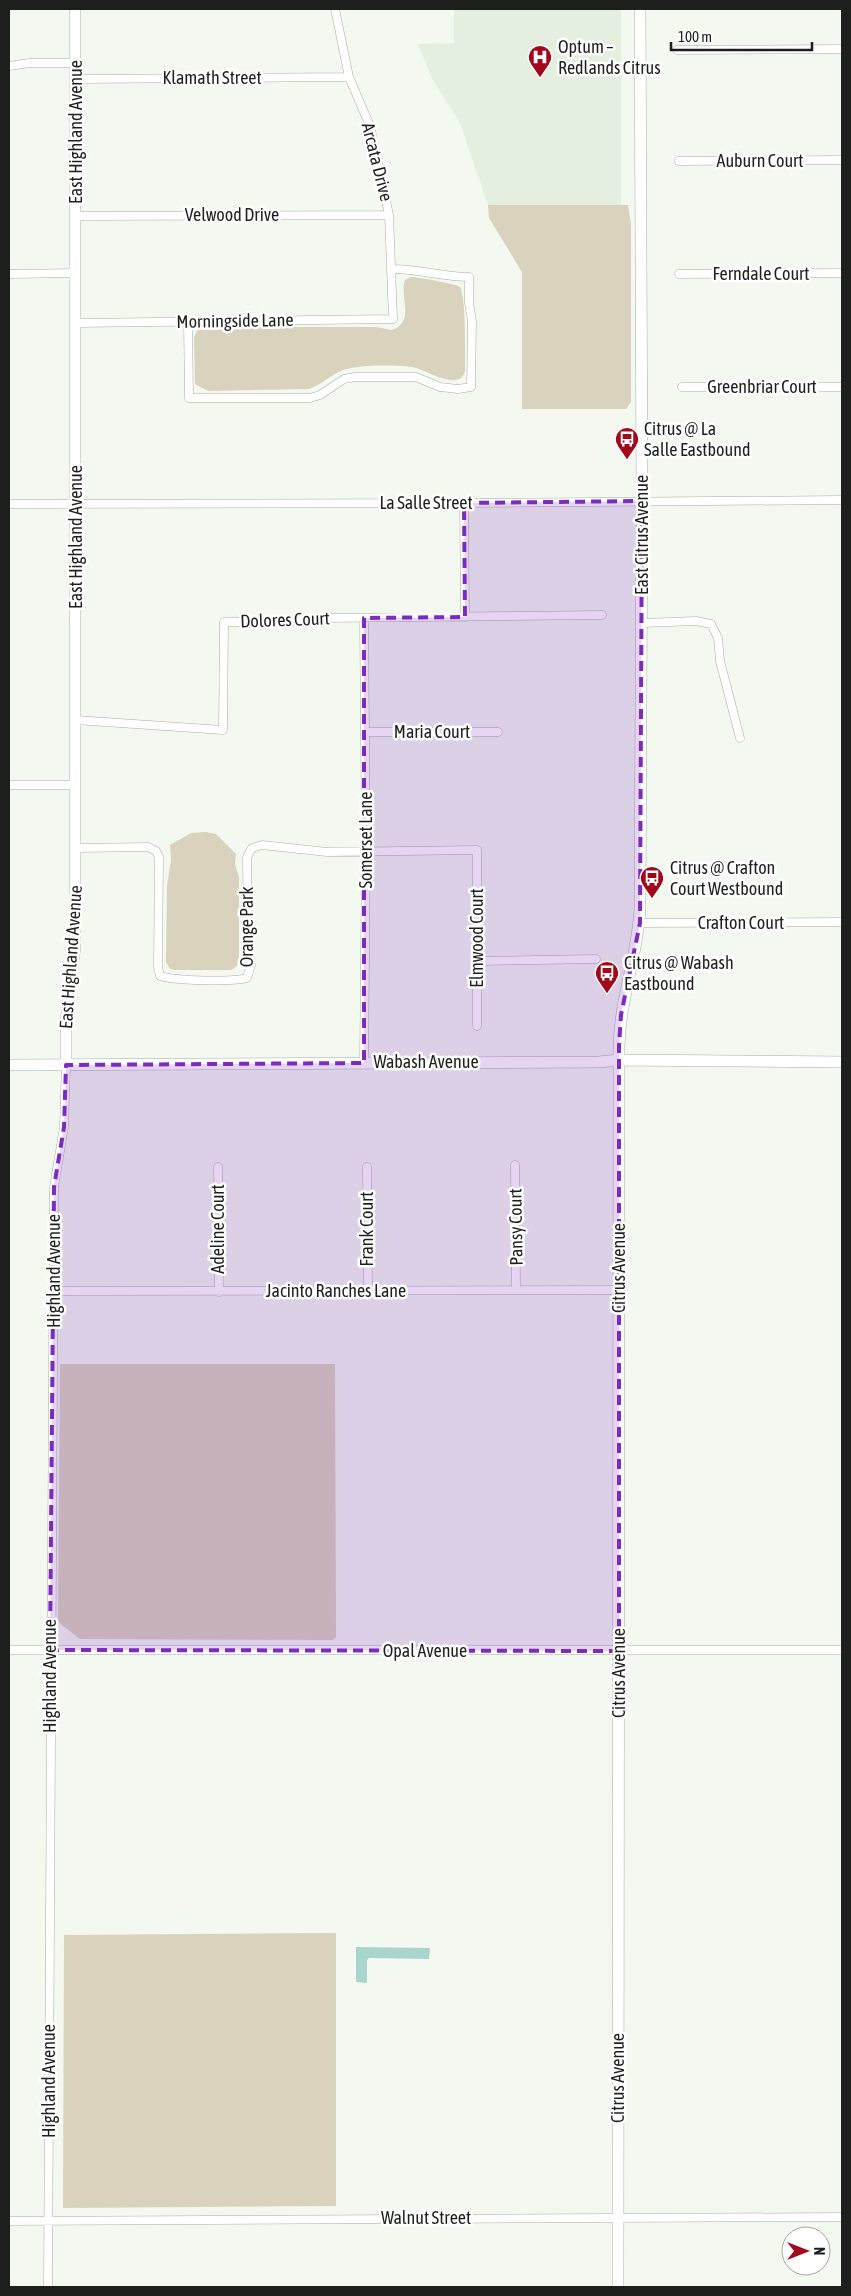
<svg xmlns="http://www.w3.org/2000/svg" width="851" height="2296" font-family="'Asap Condensed',sans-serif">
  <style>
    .built { fill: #e5efe0 }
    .green { fill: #d9d2bc }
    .water { fill: #a8d5cc }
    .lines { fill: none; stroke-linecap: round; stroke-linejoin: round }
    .street-casing { stroke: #a8ada5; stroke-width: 9 }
    .secondary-casing { stroke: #a8ada5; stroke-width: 12 }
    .street { stroke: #fff; stroke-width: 8 }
    .secondary { stroke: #fff; stroke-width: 11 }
    .marked { fill: #7b2cbf; fill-opacity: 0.2; stroke: #7b2cbf; stroke-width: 4; stroke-dasharray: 10 6; stroke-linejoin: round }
    .labels { text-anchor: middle; stroke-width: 5; stroke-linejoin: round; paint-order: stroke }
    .poi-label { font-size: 18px; fill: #1d1f1c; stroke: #fff; text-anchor: start }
    .street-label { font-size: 18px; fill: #1d1f1c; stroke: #fff }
  </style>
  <rect width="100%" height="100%" fill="#f3f9f1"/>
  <path class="built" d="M454,9H621V205H488L460,123L432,79L418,44L454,43Z"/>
  <path class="green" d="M488,205H628L631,224V402L626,409H522V272L489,218Z
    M411,277C417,277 457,284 460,287C466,294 465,358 465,371C459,393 426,369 412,367C394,365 355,364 339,372C328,377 321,385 309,389L208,391L195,384L194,337L198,329L203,327H376L392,330C416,321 399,298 405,280Z
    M206,832L216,834L236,854L235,864L239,877V961L236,967L231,970H176L170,969L166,962L167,886L171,860L170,845L191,833Z
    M60,1364H335L336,1637L333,1640L80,1639L58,1622Z
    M336,1933V2206L63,2208L64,1935Z"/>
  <path class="water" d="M356,1947L430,1948L429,1959L369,1958L367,1960V1983L356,1982Z"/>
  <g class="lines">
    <g class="street-casing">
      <path id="street" d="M677,50L842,49
        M9,66L29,63H75
        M76,79L349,77
        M679,161L842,160
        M76,216L389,215
        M9,274L76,273
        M679,274L842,273
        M188,321L189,398H310L320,395L344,379L355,377H416L440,387L458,389L471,387L472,321L469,303V277C443,277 419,269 393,269
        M76,323L393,319L389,215L370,126L349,77L335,9
        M682,387H842
        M464,503L465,617
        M9,504L464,503L842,500
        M364,618L366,852L364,1063
        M642,623L696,621L711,624L718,638L720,661L740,738
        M75,720L223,730L224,622H281L325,618L602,615
        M365,732H498
        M9,785H75
        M76,848L148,847L156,851L159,857L158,967L160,976C176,981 232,982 247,978L251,965L248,939L247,857L252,848L262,845L327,852L477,850V1026
        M640,923L842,922
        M477,961L596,959
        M515,1165L516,1290
        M218,1167L219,1292
        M367,1167L368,1291
        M54,1291L619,1290
        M9,1650H842
        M9,2221L842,2217
        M48,2287L54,1187L64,1127L66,1065"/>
    </g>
    <g class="secondary-casing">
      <path id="secondary" d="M9,1065L599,1062L619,1060L842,1062
        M66,1065V1022L75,946V9
        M618,2287L619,1046C620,998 638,955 640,908L642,492L640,9"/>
    </g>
    <use href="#street" class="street"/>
    <use href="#secondary" class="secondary"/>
  </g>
  <path class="marked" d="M642,501L640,923L621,1015L619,1046V1651L50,1650L54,1187L64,1127L66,1065L364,1063V618L465,617L464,503Z"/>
  <defs>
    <g id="hospital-pin" transform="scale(1.25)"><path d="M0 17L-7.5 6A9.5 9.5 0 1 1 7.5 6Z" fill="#a3071b" stroke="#fff"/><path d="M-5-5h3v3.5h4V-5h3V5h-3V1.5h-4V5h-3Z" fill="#fff"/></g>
    <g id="bus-pin" transform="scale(1.25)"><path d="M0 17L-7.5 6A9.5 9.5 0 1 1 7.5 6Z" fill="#a3071b" stroke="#fff"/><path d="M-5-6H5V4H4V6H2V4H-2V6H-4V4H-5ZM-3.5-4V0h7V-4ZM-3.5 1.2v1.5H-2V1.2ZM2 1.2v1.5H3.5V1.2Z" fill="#fff"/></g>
  </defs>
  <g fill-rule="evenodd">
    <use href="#hospital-pin" x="540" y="57"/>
    <use href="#bus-pin" x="627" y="439"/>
    <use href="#bus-pin" x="652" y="878"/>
    <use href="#bus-pin" x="607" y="973"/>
  </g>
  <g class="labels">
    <g class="poi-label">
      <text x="558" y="53">Optum –<tspan x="558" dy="21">Redlands Citrus</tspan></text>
      <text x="644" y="435">Citrus @ La<tspan x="644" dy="21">Salle Eastbound</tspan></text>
      <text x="670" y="874">Citrus @ Crafton<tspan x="670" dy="21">Court Westbound</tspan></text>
      <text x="624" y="969">Citrus @ Wabash<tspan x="624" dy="21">Eastbound</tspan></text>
    </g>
    <g class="street-label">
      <text x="212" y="84">Klamath Street</text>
      <text transform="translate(76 132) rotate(-90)" y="6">East Highland Avenue</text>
      <text x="760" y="167">Auburn Court</text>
      <text transform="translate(377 162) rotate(76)" y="6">Arcata Drive</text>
      <text x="232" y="221">Velwood Drive</text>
      <text x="761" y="280">Ferndale Court</text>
      <text transform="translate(235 321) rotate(-1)" y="6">Morningside Lane</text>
      <text x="762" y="393">Greenbriar Court</text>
      <text x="426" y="509">La Salle Street</text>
      <text transform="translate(642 535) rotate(-90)" y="6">East Citrus Avenue</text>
      <text transform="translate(76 537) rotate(-90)" y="6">East Highland Avenue</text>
      <text transform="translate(285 620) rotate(-2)" y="6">Dolores Court</text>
      <text x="432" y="738">Maria Court</text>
      <text transform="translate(366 840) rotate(-90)" y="6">Somerset Lane</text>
      <text x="741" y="929">Crafton Court</text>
      <text transform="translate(247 927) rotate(-90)" y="6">Orange Park</text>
      <text transform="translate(477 938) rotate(-90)" y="6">Elmwood Court</text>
      <text transform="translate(71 957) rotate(-86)" y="6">East Highland Avenue</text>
      <text x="426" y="1068">Wabash Avenue</text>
      <text transform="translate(516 1227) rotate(-91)" y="6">Pansy Court</text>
      <text transform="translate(218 1229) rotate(-90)" y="6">Adeline Court</text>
      <text transform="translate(367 1229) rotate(-90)" y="6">Frank Court</text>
      <text transform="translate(619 1268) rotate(-90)" y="6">Citrus Avenue</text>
      <text transform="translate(54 1271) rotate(-90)" y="6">Highland Avenue</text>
      <text x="336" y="1297">Jacinto Ranches Lane</text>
      <text x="425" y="1657">Opal Avenue</text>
      <text transform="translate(619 1673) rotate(-90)" y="6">Citrus Avenue</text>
      <text transform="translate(50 1676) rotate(-90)" y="6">Highland Avenue</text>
      <text transform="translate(618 2078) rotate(-90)" y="6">Citrus Avenue</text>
      <text transform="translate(49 2081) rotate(-90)" y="6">Highland Avenue</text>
      <text x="426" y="2224">Walnut Street</text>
    </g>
  </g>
  <rect width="851" height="2296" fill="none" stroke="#1d1f1c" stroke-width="20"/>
  <g transform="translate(806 2251) rotate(90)"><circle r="24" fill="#ffffff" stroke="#a5a5a4"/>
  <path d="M0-4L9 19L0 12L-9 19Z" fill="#a3071b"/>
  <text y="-8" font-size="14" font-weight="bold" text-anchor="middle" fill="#1d1f1c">N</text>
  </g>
  <path d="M671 42v8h141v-8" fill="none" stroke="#1d1f1c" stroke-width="2.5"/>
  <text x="678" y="42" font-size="15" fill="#1d1f1c" stroke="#ffffff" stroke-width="4" paint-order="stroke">100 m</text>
</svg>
